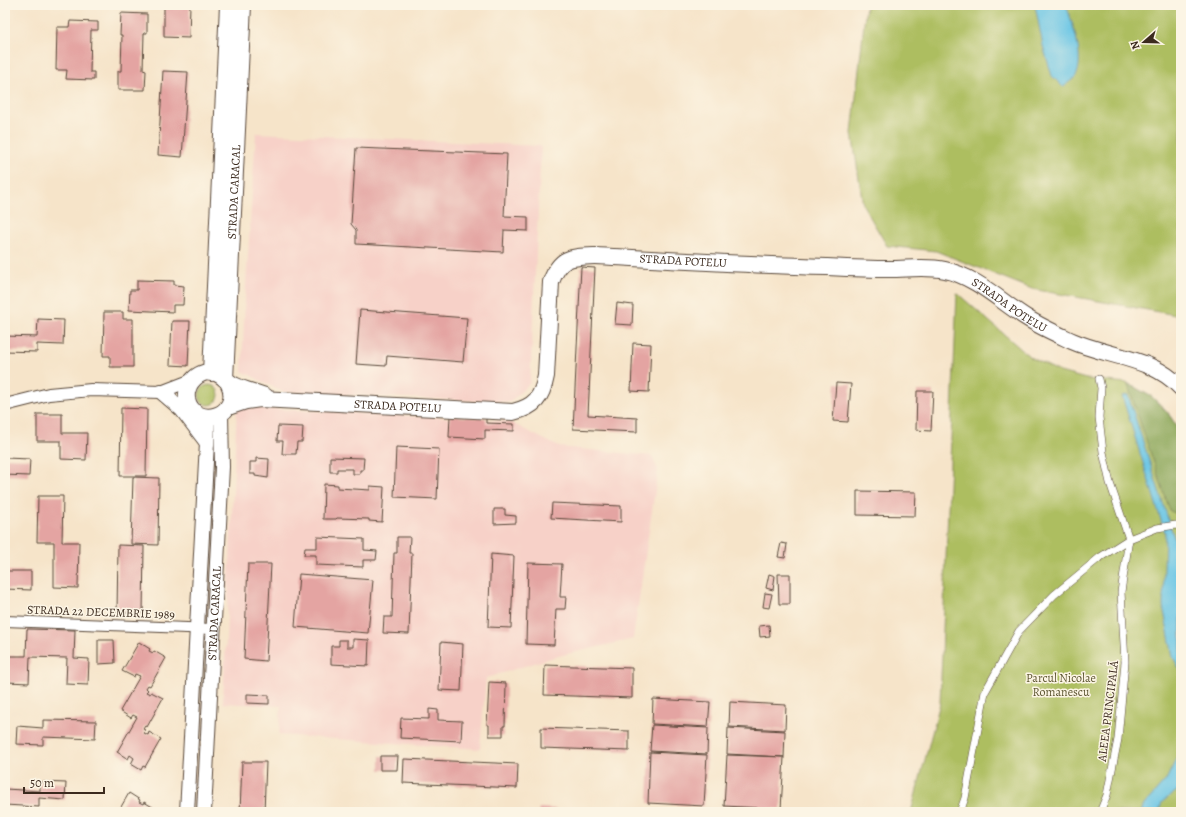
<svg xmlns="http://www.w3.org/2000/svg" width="1186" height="817" font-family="Alegreya,serif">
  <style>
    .built { fill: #f7d1c8 }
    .green { fill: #adbe61; stroke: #747440 }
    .forest { fill: #8aa557; stroke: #62683a }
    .water { fill: #67c5e5; stroke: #517882 }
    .building { fill: #e4a4a2 }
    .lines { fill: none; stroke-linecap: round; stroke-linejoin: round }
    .pedestrian-casing { stroke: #574638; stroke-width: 8 }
    .minor-casing { stroke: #574638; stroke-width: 12 }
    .tertiary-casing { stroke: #574638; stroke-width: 14 }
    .secondary-casing { stroke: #574638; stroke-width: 16 }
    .primary-casing { stroke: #574638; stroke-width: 18 }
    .pedestrian { stroke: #fff; stroke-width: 7 }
    .minor { stroke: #fff; stroke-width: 10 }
    .tertiary { stroke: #fff; stroke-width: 12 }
    .secondary { stroke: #fff; stroke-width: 14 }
    .primary { stroke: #fff; stroke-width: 16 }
    .labels { text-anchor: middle; stroke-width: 3; stroke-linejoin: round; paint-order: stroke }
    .street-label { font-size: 12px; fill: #3b2a1e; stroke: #fcf5e5 }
    .park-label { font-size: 12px; fill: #5d5632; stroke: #fcf5e5 }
  </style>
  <rect width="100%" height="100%" fill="#fcf5e5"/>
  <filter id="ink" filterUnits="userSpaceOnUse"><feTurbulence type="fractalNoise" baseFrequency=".025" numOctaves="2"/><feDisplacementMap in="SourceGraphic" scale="8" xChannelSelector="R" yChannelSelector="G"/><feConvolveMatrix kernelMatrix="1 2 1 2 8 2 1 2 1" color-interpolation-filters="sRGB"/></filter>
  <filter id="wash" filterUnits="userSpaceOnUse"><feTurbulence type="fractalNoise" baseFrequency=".012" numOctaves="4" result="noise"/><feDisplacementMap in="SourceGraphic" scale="16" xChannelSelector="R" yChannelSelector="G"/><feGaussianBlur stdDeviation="0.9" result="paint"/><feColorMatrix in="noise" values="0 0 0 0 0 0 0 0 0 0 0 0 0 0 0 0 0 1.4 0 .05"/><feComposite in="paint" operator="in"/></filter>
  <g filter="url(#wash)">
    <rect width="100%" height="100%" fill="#f6e4c9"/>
    <path class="built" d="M256,133L541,146L530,383L510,402L477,401L283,392L242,371L245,300Z
      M237,407L508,421L559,447L652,456L658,470L633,639L554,657L486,678L480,749L279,735L281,706L223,703Z"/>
    <path class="green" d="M866,5H1181V316L1032,289L936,251L887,246L863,205L852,133Z
      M957,293L1030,357L1060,372L1086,379L1127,383L1152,397L1167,411L1181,434V812H911L940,703Z
      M199 395a10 10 0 1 1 20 0a10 10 0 1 1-20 0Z"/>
    <path class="forest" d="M1127,383L1152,397L1168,413L1181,433V515L1170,511Z"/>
    <path class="water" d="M1035,5H1066C1073,24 1084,56 1077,74C1075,79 1067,83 1063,87L1052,76L1043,46Z
      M1128,395L1181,559V672L1173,657L1163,606L1165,533L1122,396Z
      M1181,749V788L1162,802L1159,812H1141L1144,805L1166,780Z"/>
    <g id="blocks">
      <path class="building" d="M164,5H190L189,38L164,37Z
        M121,13L147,14V33H144L143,70L146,71L145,90H118V71H121L122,35H120Z
        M70,21L98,22V30H91L90,72H94V80L66,79L67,70H56L57,27H69Z
        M163,71L188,72L182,157L158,155Z
        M356,148L507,154L504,216L528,217V231L504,230L503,252L356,244V230L351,224Z
        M581,267L595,268L588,415L637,418V432L573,429Z
        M137,280L174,281V285L184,286L183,305H173V312L129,310L130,290H137Z
        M617,303L633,305L632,325L615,324Z
        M360,310L467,318L463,362L387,356L386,366L356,364Z
        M104,312H123V319H133V367H110V356H103Z
        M38,319L64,320L63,345L37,344V352L5,351V336L37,337Z
        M172,321H190L188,366L170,365Z
        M633,343L651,344L649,392L631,391Z
        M836,383L851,384L848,422L833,421Z
        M917,391H933L931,431L916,430Z
        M121,408L147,409L146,476H120Z
        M37,414H62V433H87L86,460L61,459V441H37Z
        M450,416L486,418V423L514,424V431L485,430V439L449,437Z
        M278,426L303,427L302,442H297L296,454H282L283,441H277Z
        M396,447L439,449L437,499L394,497Z
        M330,457L364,458L363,470H360V474H353V469H337V472H330Z
        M5,458L30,459L29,476L5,475Z
        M256,458L269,459L268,478L255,476V474H250V462H256Z
        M133,477L159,478L158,545L131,544Z
        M324,484L338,485V488L370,490V486L384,487L382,522L369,521V519L337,518L336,519H323Z
        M857,491L916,492L915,516L857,515Z
        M38,496H63L62,542H79L78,588L54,587V542H37Z
        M552,503L621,506V522L551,518Z
        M494,509H505V515L516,516V523L494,524Z
        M317,537L364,539V550L377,551L376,560H363V567L316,565V555H304L305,548H317Z
        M397,537H410L409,553H412L409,634L383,633L384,617H392L394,553H397Z
        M781,543L787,544L785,558L778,557Z
        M118,545L144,546L143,613H117Z
        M491,554L514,556L511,628L488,627Z
        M528,563L562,564L560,597H566L565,609H556L554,645L526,644Z
        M248,564H271L266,661L244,659Z
        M5,571H31V590L5,589Z
        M299,574L373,580L368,633L295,627Z
        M769,574L775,576L773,590L766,588Z
        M778,574H790V604H779Z
        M765,593L772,594L769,608L763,607Z
        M769,625L770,636L760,637L759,626Z
        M27,629L75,630L74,658L89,659L88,685L66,684L67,658L30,657L29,683L7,682L8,656H26Z
        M353,639L369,640L368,666L331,664V646H339V640H347V647H353Z
        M98,640H114L115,663L98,664Z
        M139,642L150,649L149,651L153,653L154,651L166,658L150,686L148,685L146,688L148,690L146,692L150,694L151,692L163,698L147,727L145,726L143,729L145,730L144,733L148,735L149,732L161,739L145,767L143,766L141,770L131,764L134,758L130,755L128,759L117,752L137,717L133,715L131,718L120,711L140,676L135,674L134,677L122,671Z
        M441,642L463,644L461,691L439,690Z
        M545,665L632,668V698L544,695Z
        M489,682L506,683L505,726H503V736H489V725H487Z
        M247,694L269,695V704L247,703Z
        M653,699L710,702L708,727L652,724Z
        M730,702L786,705L785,730L729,727Z
        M429,709L438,710V720L462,721L461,741L400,738L401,718L429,719Z
        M43,720L96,721L95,739L43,737V745L16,744L17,726L43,728Z
        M652,725L708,728L707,754L650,751Z
        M541,728L629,731V751L541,748Z
        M728,728L785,731L784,757L727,754Z
        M650,752L707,755L704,806L648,803Z
        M727,755L784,757L781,809L724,806Z
        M380,756H398L397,770H380Z
        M404,759L518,764L517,788L403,783Z
        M242,762H266L264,812H240Z
        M40,782L66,783L65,800L39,798V807L5,805V789L40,791Z
        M129,793L140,800L139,802L143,804L144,802L156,809L154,812H118Z
        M539,808L557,809V812H538Z"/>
    </g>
  </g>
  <g filter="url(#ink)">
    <use href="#blocks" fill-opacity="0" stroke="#574638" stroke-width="1"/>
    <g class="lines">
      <g class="pedestrian-casing">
        <path id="pedestrian" d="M1099,379L1101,388L1099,417L1103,452L1110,483L1129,539L1121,592L1125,662L1118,739L1107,795L1100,812
          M960,812L965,798L985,692L1019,631L1054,595L1099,558L1129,539L1157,528L1176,525L1181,527"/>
      </g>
      <g class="minor-casing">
        <path id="minor" d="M5,621L213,629"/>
      </g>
      <g class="tertiary-casing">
        <path id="tertiary" d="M161,392L192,380
          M5,405L49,394L91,390L161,392L170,396"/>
      </g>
      <g class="secondary-casing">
        <g id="secondary">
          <path d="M161,392L182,410L207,443"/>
          <path d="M187,812L207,443V417"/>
          <path id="s1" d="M204,812L222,467L221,413"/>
        </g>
      </g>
      <g class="primary-casing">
        <g id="primary">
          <path d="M211,373L228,5"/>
          <path id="s2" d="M225,379L243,5"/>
          <path d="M228,382C245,416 194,431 187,399C185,383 200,368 216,373C223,376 227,382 234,385C243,390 255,392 265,396"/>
          <path id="s3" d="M228,407L246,401L260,399L513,412C535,407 542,397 546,376L551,282C560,257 570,257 595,256C673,260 750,265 827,267C848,268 869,269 889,269C908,269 927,266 945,270C977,277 1001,302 1027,318C1041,327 1057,334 1072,341C1108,357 1153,357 1181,388"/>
        </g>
      </g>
      <use href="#pedestrian" class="pedestrian"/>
      <use href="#minor" class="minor"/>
      <use href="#tertiary" class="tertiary"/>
      <use href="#secondary" class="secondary"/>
      <use href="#primary" class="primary"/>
    </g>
  </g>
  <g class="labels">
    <g class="street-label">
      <text dy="4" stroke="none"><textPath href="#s2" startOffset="187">STRADA CARACAL</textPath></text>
      <text dy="4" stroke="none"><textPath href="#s3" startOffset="578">STRADA POTELU</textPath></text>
      <text dy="4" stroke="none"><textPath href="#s3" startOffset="914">STRADA POTELU</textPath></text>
      <text dy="4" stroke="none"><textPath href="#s3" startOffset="171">STRADA POTELU</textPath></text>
      <text transform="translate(101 612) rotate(2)" y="4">STRADA 22 DECEMBRIE 1989</text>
      <text dy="4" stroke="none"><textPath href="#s1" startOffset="199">STRADA CARACAL</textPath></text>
      <text transform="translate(1108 711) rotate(-83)" y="4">ALEEA PRINCIPALĂ</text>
    </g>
    <g class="park-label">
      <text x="1061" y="682">Parcul Nicolae<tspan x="1061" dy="14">Romanescu</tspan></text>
    </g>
  </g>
  <rect width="1186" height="817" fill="none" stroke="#fcf5e5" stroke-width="20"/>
  <g transform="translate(1144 42) rotate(250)" stroke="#fcf5e5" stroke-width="3" paint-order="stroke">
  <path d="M0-3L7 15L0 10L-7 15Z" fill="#3b2a1e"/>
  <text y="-6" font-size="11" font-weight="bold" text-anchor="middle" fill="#3b2a1e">N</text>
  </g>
  <path d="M24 787v6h80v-6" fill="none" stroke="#3b2a1e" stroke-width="2"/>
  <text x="30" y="787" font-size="12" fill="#3b2a1e" stroke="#fcf5e5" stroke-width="3" paint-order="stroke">50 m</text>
</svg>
